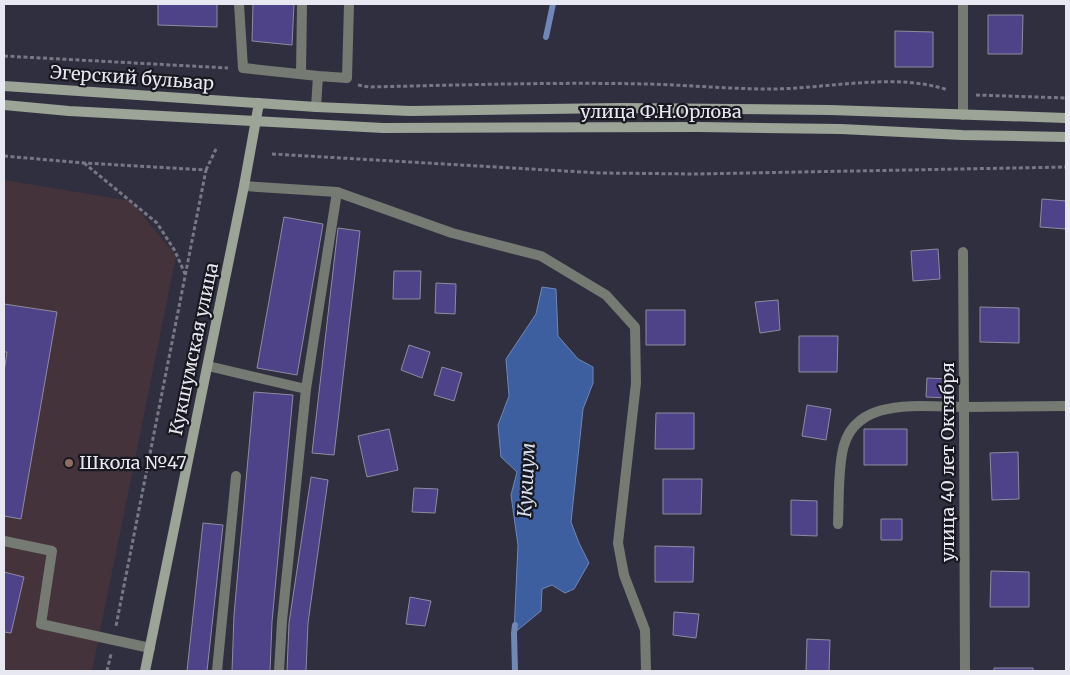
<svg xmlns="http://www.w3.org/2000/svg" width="1070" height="675" font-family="Merriweather,serif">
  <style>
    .education { fill: #45333b }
    .water { fill: #3d5e9f; stroke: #7087b8 }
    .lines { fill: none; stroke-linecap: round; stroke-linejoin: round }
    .stream { stroke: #7087b8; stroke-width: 6 }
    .building { fill: #4e4288; stroke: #8d8ca0 }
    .path { stroke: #787785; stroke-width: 3; stroke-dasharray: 4 2.5; stroke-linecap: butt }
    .lane { stroke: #757a73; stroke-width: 10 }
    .street { stroke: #757a73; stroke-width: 10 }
    .secondary { stroke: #9ba497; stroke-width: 10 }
    .education-dot { fill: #8d6e63; stroke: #191820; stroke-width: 2 }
    .labels { text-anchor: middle; stroke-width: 4.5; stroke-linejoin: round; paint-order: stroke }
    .street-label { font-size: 18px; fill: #e8e8f2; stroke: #191820 }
    .poi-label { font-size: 18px; fill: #e8e8f2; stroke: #191820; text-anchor: start }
    .water-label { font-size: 19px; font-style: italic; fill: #d6e1f4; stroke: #191820 }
  </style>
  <rect width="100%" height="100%" fill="#302f3f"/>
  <path class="education" d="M4,180L131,201L176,256L92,671H4Z"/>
  <path class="water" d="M542,287L556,289L558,336L578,359L593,367V383L583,409L571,522L579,543L589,563L574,589L565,593L552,585L542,589L541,611L514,633L518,545L511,495L517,472L501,457L498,425L509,396L506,359L536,314Z"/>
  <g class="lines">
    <path class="stream" d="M546,37L553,4
      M515,671L514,633L515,625"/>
  </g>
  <path class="building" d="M158,4H217V27L158,25Z
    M253,4H294L292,45L252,41Z
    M988,15H1023L1022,54H988Z
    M895,31L933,32V67H895Z
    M1042,199L1066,201V229L1040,227Z
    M284,217L323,224L297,375L257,368Z
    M338,228L360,231L334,455L312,453Z
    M938,249L940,279L913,281L911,251Z
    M394,271H421L420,299H393Z
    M436,283L456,284L455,314L435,313Z
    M778,300L780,330L760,333L755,302Z
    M4,304L57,312L21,519L4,516V372L7,352H4Z
    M980,307L1019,308V343L980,342Z
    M646,310H685V345H646Z
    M799,336H838L837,372H799Z
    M409,345L430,352L422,378L401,370Z
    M442,367L462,373L454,401L434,395Z
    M927,378L950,379L949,398L926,397Z
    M254,392L293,395L272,622L270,671H232L234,615Z
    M807,405L831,409L826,440L802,436Z
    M656,413H694V449H655Z
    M389,429L398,470L367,477L358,436Z
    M864,429H907V465H864Z
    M1018,452L1019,499L992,500L990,453Z
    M311,477L328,480L308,623L306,671H287L289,623Z
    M663,479H702L701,514H663Z
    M414,488L438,489L435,513L412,512Z
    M791,500L817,501V536L791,535Z
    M881,519H902V540H881Z
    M203,523L223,525L207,671H187Z
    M655,546L694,547L693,582H655Z
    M991,571L1029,572V607H990Z
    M4,572L24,577L11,633L4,632Z
    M410,597L431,601L425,626L406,624Z
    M674,612L699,614L696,638L673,635Z
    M807,639L830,640L829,671H806Z
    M994,668H1033V671H994Z"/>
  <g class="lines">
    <path class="path" d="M4,56L228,68
      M358,85L369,87C461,85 554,82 646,84C688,85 729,89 771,89C826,89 895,72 948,90
      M976,95L1066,98
      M272,154L600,173L695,174L1066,167
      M4,156L84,163L206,170L116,626
      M84,163L157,223L175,251L185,274
      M206,170L216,149
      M107,671L111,654"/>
    <path class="lane" d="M239,4L243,68L318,76
      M301,74L302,4
      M316,107L318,76L347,78L349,4
      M208,366L306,389
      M838,524C839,501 838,477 842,454C851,395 920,407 964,407L963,252
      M4,541L52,551L41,624L150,648
      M217,671L236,476
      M279,671L282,621L306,389L337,192"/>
    <path class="street" d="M963,115V4
      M244,186L337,192L452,233L541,256L606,295L635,327L636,383L618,543L624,575L645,630L646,671
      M965,671L964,407L1066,406"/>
    <path class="secondary" d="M4,86L316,107L410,111L621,108L830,110L1066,118
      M4,105L69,111L383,128L699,127L841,129L962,135L1066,137
      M145,671L244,186L259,103"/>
  </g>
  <circle class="education-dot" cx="69" cy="463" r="5"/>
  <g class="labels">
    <g class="street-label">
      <text transform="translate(132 78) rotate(4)" y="6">Эгерский бульвар</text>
      <text x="661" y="118">улица Ф.Н.Орлова</text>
      <text transform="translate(194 349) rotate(-78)" y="6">Кукшумская улица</text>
      <text transform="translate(948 462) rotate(-90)" y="6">улица 40 лет Октября</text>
    </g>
    <g class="poi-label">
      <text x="79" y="469">Школа №47</text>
    </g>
    <g class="water-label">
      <text transform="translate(526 480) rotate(-87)" y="7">Кукшум</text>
    </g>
  </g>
  <rect width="1070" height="675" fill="none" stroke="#e8e8f2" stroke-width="10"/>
</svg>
